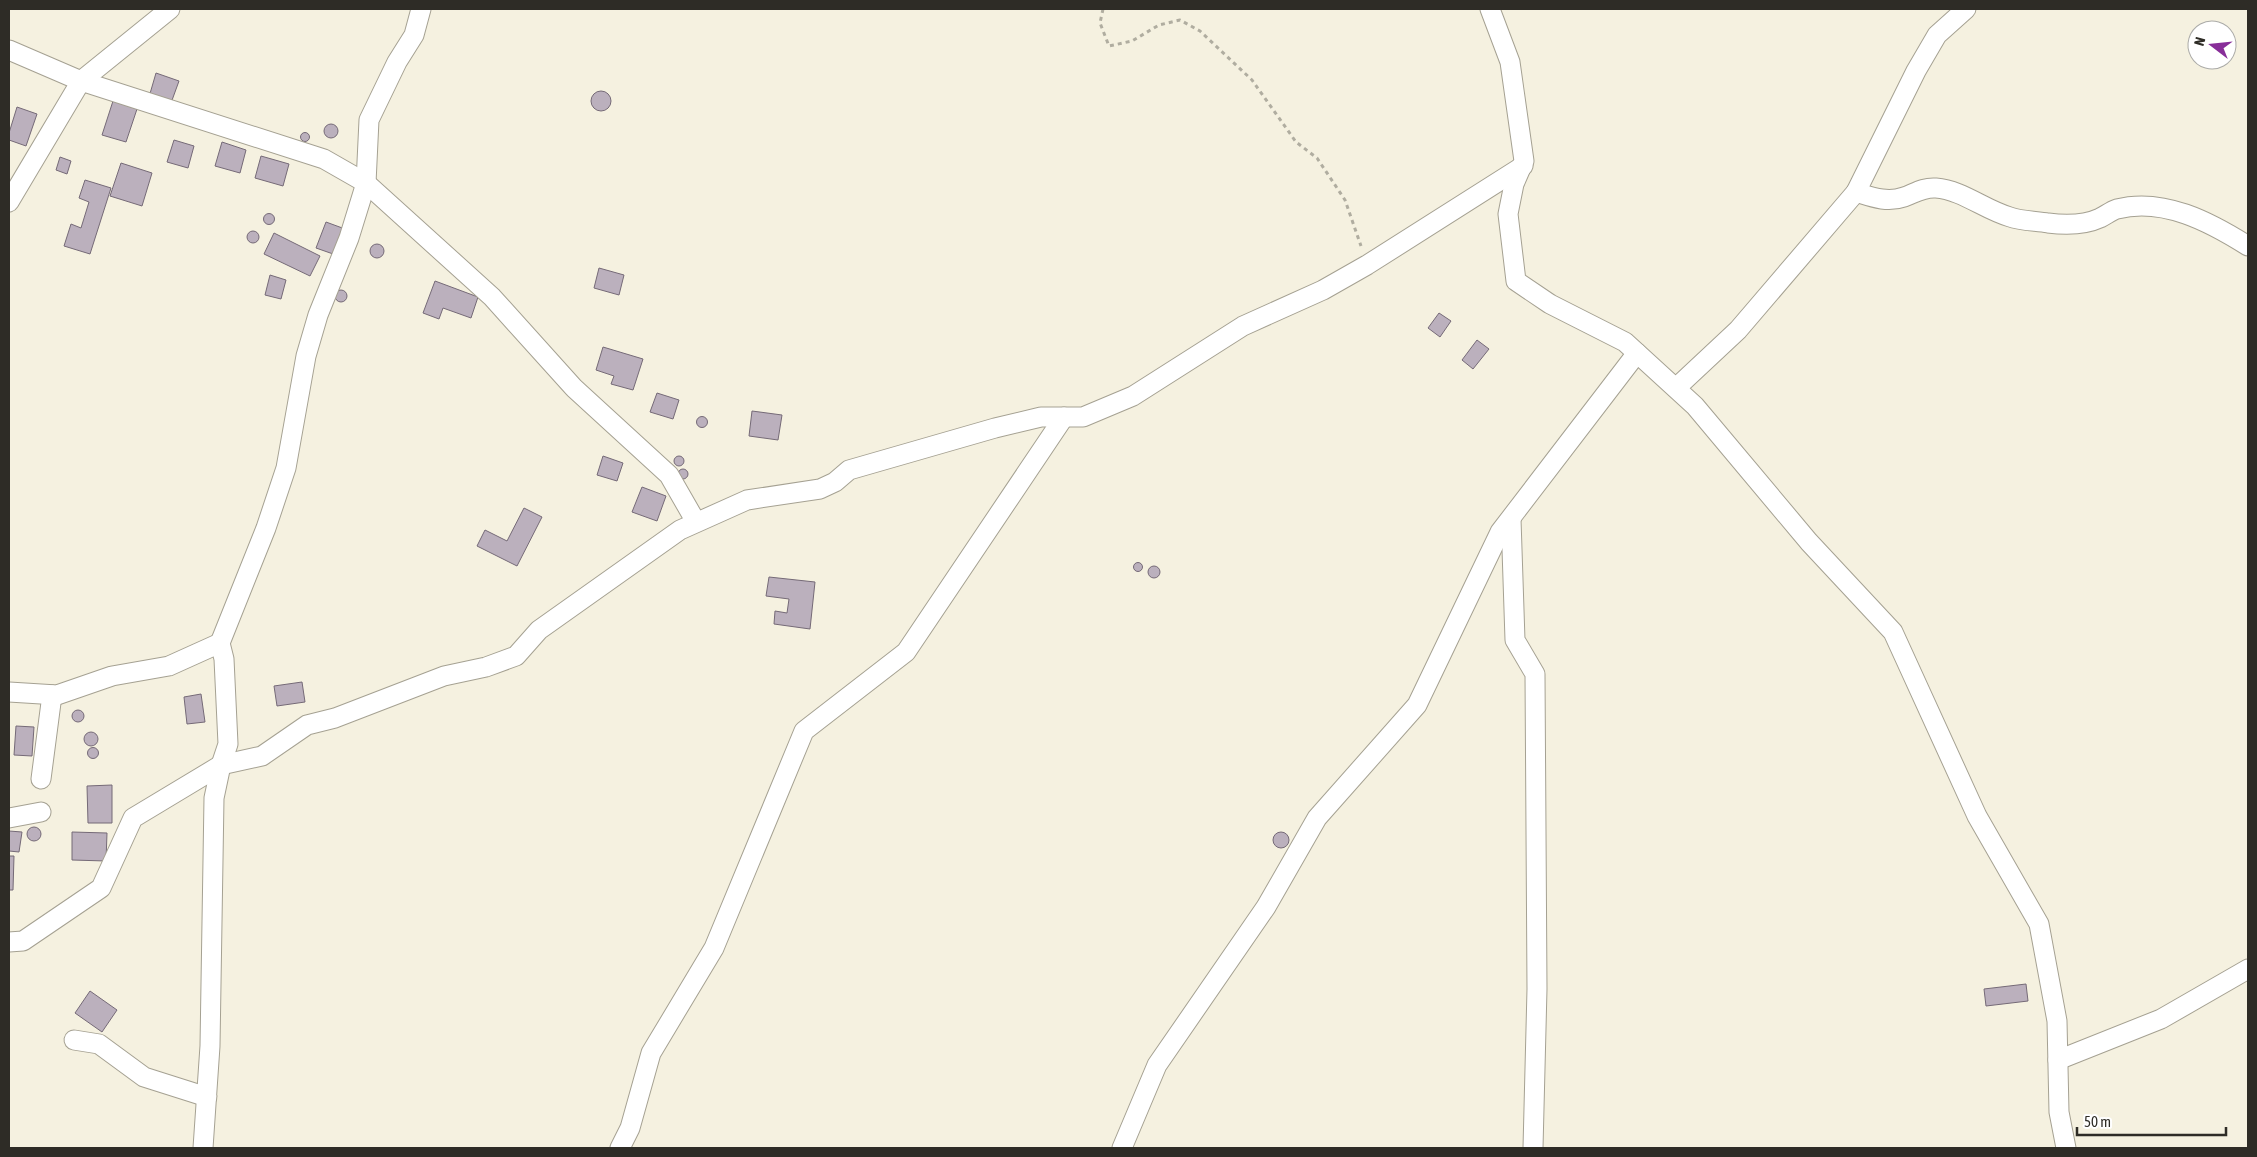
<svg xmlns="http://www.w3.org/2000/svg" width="2257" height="1157" font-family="'Asap Condensed',sans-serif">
	<rect width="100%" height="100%" fill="#f5f1e0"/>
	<g fill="#bbb0bd" stroke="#756a77">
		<polygon points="156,73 179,81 171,103 149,97"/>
		<circle cx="601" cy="101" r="10"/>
		<polygon points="113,101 137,109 126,142 102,135"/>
		<polygon points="17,107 37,114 26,146 9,140 9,133"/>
		<circle cx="331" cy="131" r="7"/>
		<circle cx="305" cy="137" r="4.5"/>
		<polygon points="174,140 194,146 188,168 167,162"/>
		<polygon points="222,142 246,150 240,173 215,166"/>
		<polygon points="261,156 289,164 283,186 255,178"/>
		<polygon points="60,157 71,161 67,174 56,170"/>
		<polygon points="121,163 152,173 142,206 110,196"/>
		<polygon points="85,180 111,188 90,254 64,246 71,224 81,228 89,202 79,198"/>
		<circle cx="269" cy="219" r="5.5"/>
		<polygon points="326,222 345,229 336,255 316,248"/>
		<circle cx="253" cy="237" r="6"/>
		<polygon points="274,233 320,256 310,276 264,254"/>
		<circle cx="377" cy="251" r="7"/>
		<polygon points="599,268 624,275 619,295 594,288"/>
		<polygon points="270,275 286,280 281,299 265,295"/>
		<polygon points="435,281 478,297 471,318 443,308 439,319 423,313"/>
		<circle cx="341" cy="296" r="6"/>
		<polygon points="1439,313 1451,321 1440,337 1428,328"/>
		<polygon points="1477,340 1489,349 1473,369 1462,360"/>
		<polygon points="603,347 643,359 633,390 611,384 614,376 596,370"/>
		<polygon points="657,393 679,400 673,419 650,412"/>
		<polygon points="752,411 782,415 778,440 749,436"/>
		<circle cx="702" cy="422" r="5.5"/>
		<polygon points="603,456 623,463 617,481 597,475"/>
		<circle cx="679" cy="461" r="5"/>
		<circle cx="683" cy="474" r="5"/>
		<polygon points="642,487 666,496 657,521 632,512"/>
		<polygon points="524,508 542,517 517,566 477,546 485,530 507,541"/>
		<circle cx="1138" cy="567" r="4.5"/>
		<circle cx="1154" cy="572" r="6"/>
		<polygon points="769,577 815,582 810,629 774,624 775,611 787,613 789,599 766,596"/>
		<polygon points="302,682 305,702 277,706 274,686"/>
		<polygon points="201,694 205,722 187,724 184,697"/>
		<circle cx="78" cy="716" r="6"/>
		<polygon points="16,726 34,727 32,756 14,755"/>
		<circle cx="91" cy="739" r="7"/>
		<circle cx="93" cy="753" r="5.5"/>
		<polygon points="112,785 112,823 88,823 87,786"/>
		<circle cx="34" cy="834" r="7"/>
		<polygon points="9,831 22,832 19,852 9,851"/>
		<polygon points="72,832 107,833 106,861 72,860"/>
		<circle cx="1281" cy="840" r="8"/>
		<polygon points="9,856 14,856 13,890 9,890"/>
		<polygon points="2026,984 2028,1001 1986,1006 1984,989"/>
		<polygon points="90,991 117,1010 102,1032 75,1013"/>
	</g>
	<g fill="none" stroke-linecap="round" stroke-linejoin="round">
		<g stroke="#a5a192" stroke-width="21">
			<g id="minor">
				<polyline points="1490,9 1510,62 1524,161 1514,184 1508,214 1516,281 1550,304 1625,342 1695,406 1809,542 1893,632 1977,816 2039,924 2057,1021 2059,1112 2066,1148"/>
				<path d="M 1966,9 L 1937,35 L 1916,71 L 1856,192 C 1872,197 1887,203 1904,197 C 1915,193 1923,187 1936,188 C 1962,190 1985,210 2010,217 C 2021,221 2036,221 2048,223 C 2064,225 2085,225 2100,218 C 2106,215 2111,211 2117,209 C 2163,197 2210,222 2248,246"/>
				<polyline points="9,50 81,81 324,159 366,183 492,297 574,388 669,475 696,522"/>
				<polyline points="9,202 81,81 170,9"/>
				<polyline points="1676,388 1738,330 1856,192"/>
				<polyline points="1511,519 1515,640 1535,674 1537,989 1533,1148"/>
				<polyline points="9,692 57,695 112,676 169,666 220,643"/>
				<polyline points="41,779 52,695"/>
				<polyline points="9,818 41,812"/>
				<polyline points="9,942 23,941 101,888 133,818 221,765 262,756 307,725 335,718 444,676 486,667 516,656 539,630 680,530 747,500 820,489 835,482 849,470 995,428 1041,417 1083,417 1133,396 1243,326 1323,290 1367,265 1523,166"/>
				<polyline points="74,1040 99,1044 144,1077 207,1097"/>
				<polyline points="2058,1060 2161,1019 2248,969"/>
				<polyline points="203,1148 210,1046 214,798 221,765 228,744 224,659 220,643 266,528 286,468 306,356 318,315 349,238 366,183 369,120 397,62 414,35 421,9"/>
				<polyline points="620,1148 630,1128 651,1053 714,948 804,731 906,652 1064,417"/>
				<polyline points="1122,1148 1157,1065 1266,907 1317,818 1417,705 1500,532 1637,353"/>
			</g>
		</g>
		<polyline stroke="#b0ada0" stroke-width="3" stroke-dasharray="4 4" stroke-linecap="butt" points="1103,9 1100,23 1109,46 1132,41 1159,25 1180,20 1200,31 1252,80 1296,142 1317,158 1345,200 1361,246"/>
		<use href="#minor" stroke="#fff" stroke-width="19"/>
	</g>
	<rect width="2257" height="1157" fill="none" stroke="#2e2c26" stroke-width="20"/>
	<g transform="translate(2212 45) rotate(286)"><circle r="24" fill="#ffffff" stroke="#ababa8"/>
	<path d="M0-4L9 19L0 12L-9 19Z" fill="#882e99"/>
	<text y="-8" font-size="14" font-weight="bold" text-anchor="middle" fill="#2e2c26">N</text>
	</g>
	<path d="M2077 1127v8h149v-8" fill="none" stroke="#2e2c26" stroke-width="2.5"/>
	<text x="2084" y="1127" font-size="15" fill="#2e2c26" stroke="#ffffff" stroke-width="4" paint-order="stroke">50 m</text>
</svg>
